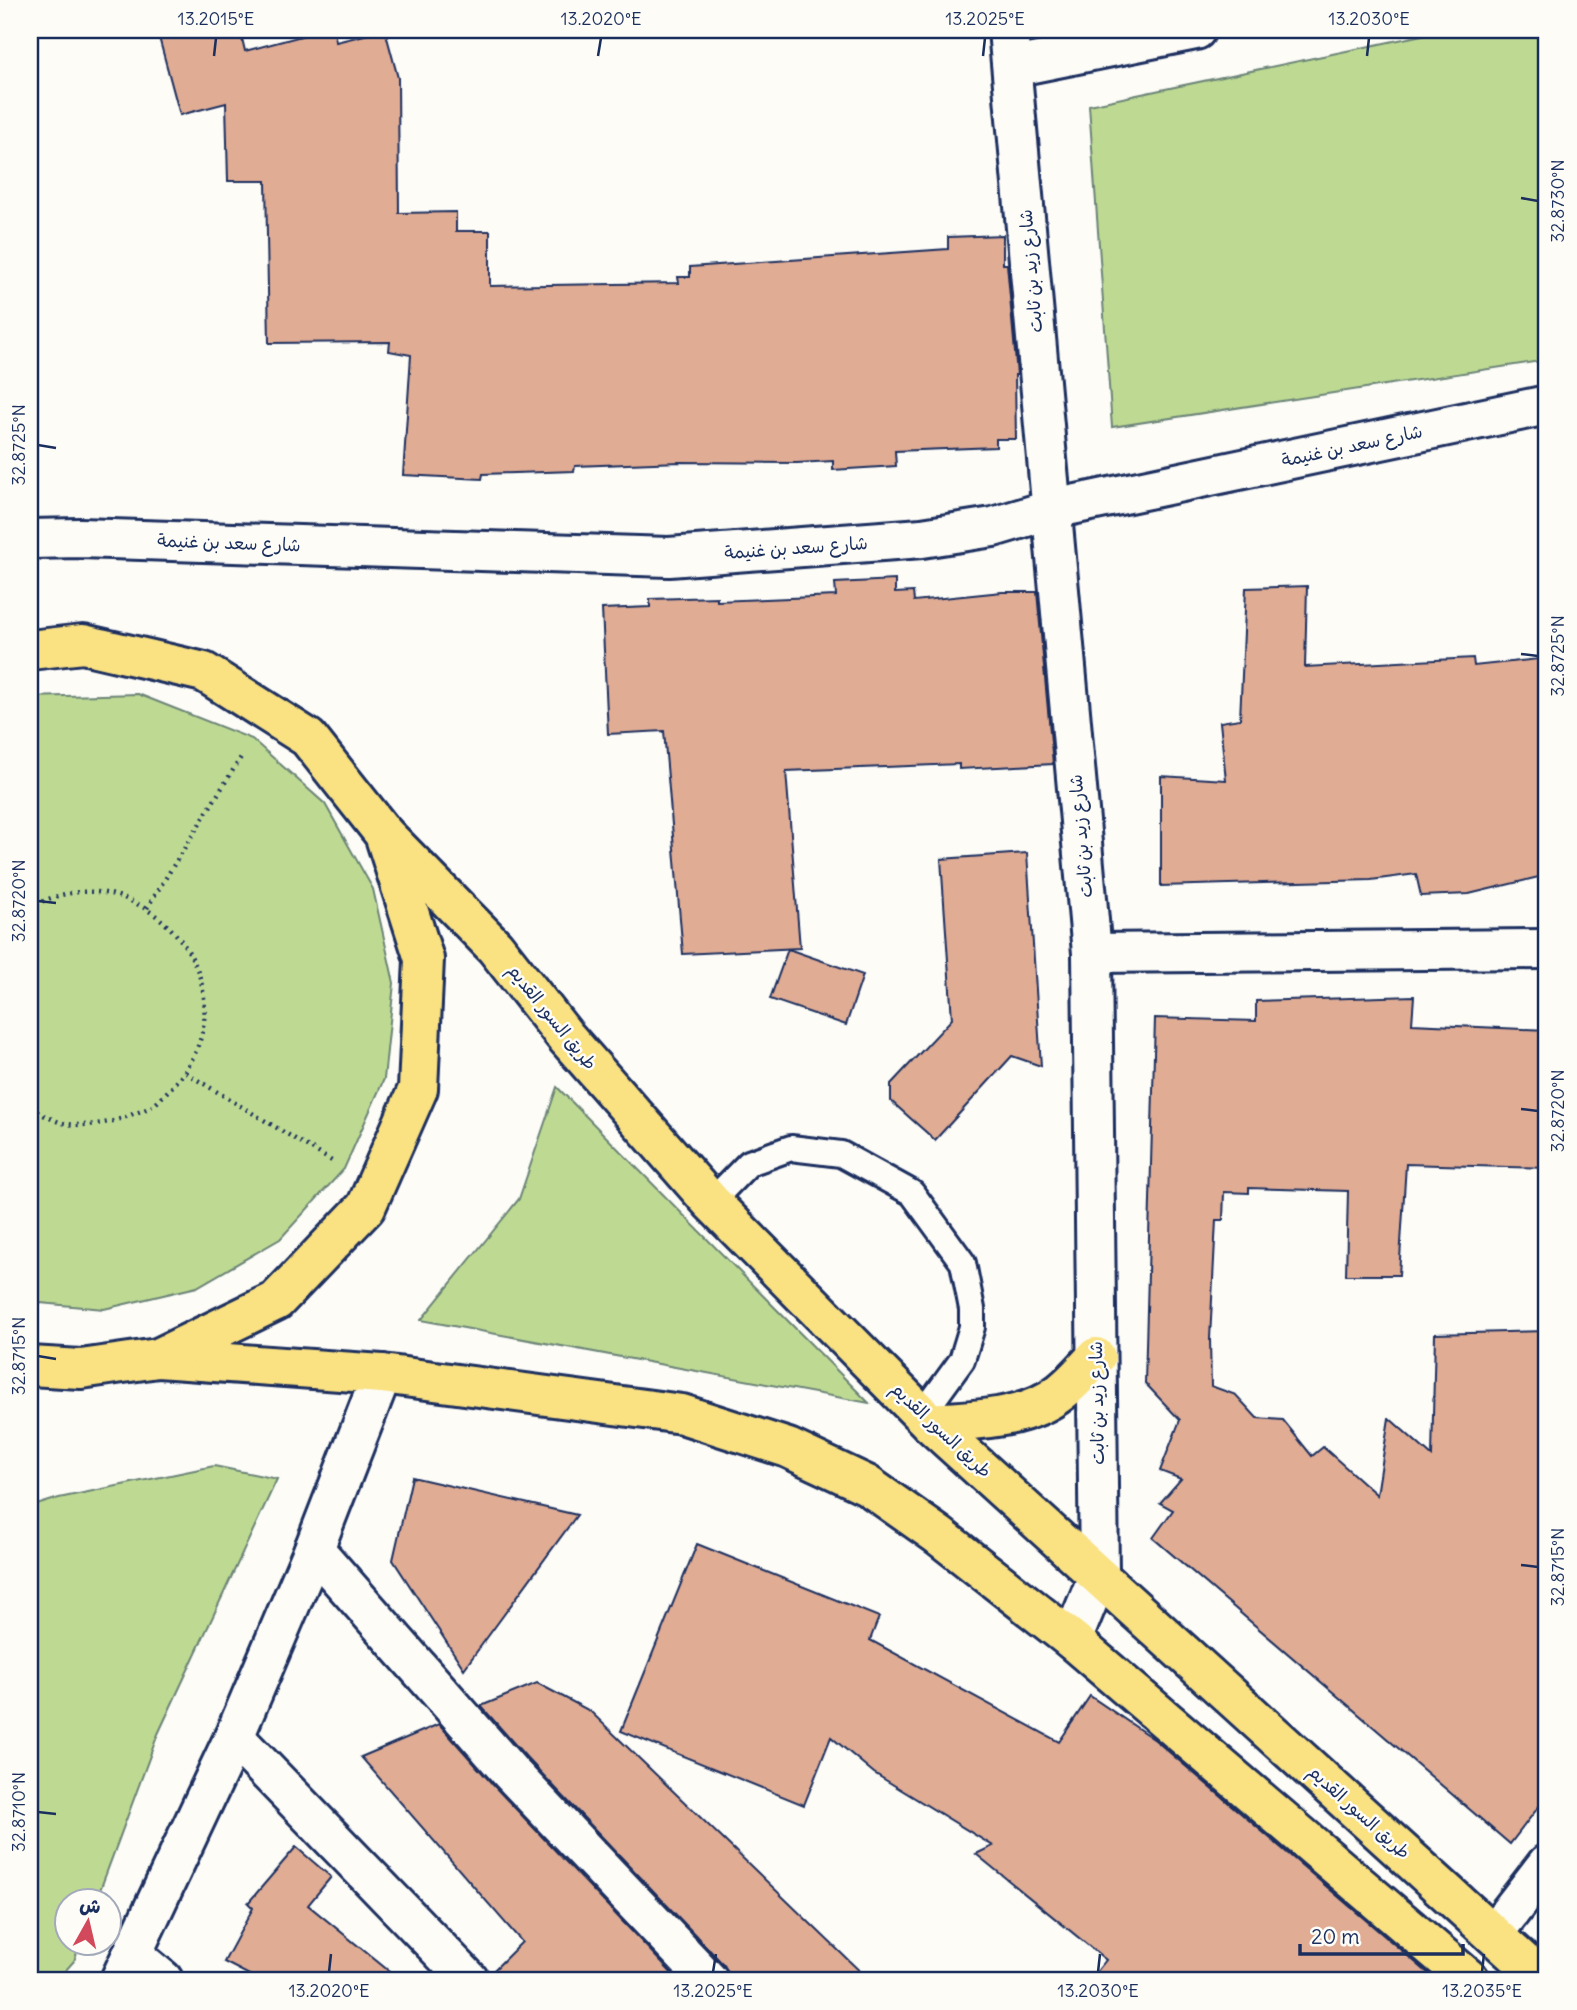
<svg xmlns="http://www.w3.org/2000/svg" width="1577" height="2010" font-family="Delius,'Playpen Sans Arabic',sans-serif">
	<rect width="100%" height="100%" fill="#fdfcf7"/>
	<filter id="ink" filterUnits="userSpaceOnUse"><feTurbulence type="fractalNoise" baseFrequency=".0143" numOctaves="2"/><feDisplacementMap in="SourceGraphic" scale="14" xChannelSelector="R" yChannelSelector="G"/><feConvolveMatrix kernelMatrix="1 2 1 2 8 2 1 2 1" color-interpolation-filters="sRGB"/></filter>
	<g filter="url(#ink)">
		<g fill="#beda92" stroke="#6c8478" stroke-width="2">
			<polygon points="1446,30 1547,30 1547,360 1112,427 1089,105"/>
			<polygon points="138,694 252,739 325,804 373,889 394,983 384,1079 344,1169 280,1239 197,1287 104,1309 30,1302 30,697"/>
			<polygon points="557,1087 869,1403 421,1320 519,1199"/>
			<polygon points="214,1466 277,1479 158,1734 96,1901 66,1902 66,1944 80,1944 74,1961 57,1980 30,1980 30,1507 59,1498"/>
		</g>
		<g fill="#e0ac94" stroke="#1b2f5e" stroke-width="2">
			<polygon points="157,30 240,30 245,51 324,30 334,30 336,42 385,30 398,78 399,213 456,212 456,231 490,231 490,286 679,283 678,277 690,277 690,267 948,249 948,237 1003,235 1003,264 1007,264 1017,375 1015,375 1016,439 996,439 996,447 895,451 896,466 833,470 833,461 797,463 680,462 575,466 574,471 483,474 482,479 403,475 411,355 389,351 390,342 269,343 266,181 228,181 226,103 180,115"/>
			<polygon points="895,580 895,593 913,592 914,601 1002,592 1037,592 1053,764 959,769 959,764 786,771 800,948 683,954 664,731 608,734 602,609 650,607 650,599 717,597 717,601 836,596 835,583"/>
			<polygon points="1307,586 1305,667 1473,658 1474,666 1547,658 1547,875 1469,894 1421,896 1416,874 1371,880 1161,886 1161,776 1226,780 1220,722 1240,719 1246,588"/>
			<polygon points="1027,853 1041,1066 1012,1056 935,1140 891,1101 891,1084 952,1019 941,859"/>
			<polygon points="788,949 863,975 846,1025 770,999"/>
			<polygon points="1414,996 1412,1024 1547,1030 1547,1168 1406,1164 1399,1275 1346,1275 1348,1191 1249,1188 1249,1193 1224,1192 1223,1220 1216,1220 1210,1339 1211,1386 1236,1395 1257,1418 1283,1420 1312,1456 1323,1447 1377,1495 1389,1418 1432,1456 1435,1334 1547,1331 1547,1796 1510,1844 1153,1538 1173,1510 1160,1503 1181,1479 1160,1471 1180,1420 1145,1383 1155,1018 1256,1021 1256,1001"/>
			<polygon points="412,1477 577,1515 464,1669 393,1560"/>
			<polygon points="697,1544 879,1617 870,1640 1059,1742 1090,1696 1155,1740 1436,1980 1090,1980 1106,1960 976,1854 993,1846 874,1773 831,1737 804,1805 621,1731"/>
			<polygon points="537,1683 590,1711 869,1980 729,1980 729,1974 724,1965 527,1758 481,1706"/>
			<polygon points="439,1724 495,1787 678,1980 490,1980 490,1974 522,1942 361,1757"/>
			<polygon points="296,1847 331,1877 308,1905 400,1980 259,1980 224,1962 253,1908 248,1903"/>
		</g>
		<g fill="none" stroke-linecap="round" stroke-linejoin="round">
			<g stroke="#1b2f5e" stroke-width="30">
				<polyline id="lane" points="711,1202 749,1163 791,1148 841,1154 912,1193 963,1263 972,1309 972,1327 962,1360 922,1415"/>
			</g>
			<g stroke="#1b2f5e" stroke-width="44">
				<g id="street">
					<polyline points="1013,67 1196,30"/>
					<polyline points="30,539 80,538 669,557 922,538 993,527 1053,509 1547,405"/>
					<polyline points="1092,953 1547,949"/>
					<polyline points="314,1549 511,1773 708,1980"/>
					<polyline points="234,1737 469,1980"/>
					<polyline points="1493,1934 1547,1864"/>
					<polyline points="133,1955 163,1980"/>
					<polyline points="120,1980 234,1737 314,1549 382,1374"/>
				</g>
			</g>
			<g stroke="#1b2f5e" stroke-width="44">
				<polyline id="secondary" points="1008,30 1092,953 1099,1574 1072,1640"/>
			</g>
			<g stroke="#1b2f5e" stroke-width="44">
				<g id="primary">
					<polyline points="384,834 495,947 565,1036 711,1202 930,1423 1543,1980"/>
					<polyline points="158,1358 382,1374 682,1414 788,1448 867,1485 938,1535 1072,1640 1470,1980"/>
					<path d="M 930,1423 C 973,1420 1026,1420 1061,1392 C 1074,1382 1085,1369 1096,1357"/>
				</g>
			</g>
			<g stroke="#1b2f5e" stroke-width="44">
				<polyline id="highway" points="30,650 83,644 204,672 308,738 384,834 424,959 418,1089 366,1207 276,1301 158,1358 81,1369 30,1366"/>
			</g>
			<g stroke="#1b2f5e" stroke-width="4.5" stroke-dasharray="2 5" stroke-linecap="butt">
				<path d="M 30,908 C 58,891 95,886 126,899 C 205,931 233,1026 170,1089 C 164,1094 158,1103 151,1107 C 143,1111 134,1113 126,1117 C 108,1124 78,1128 59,1122 C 49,1118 39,1113 30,1108"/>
				<polyline points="147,908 243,754"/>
				<polyline points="186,1073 335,1163"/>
			</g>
			<use href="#lane" stroke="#fdfcf7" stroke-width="24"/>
			<use href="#street" stroke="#fdfcf7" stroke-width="38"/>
			<use href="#secondary" stroke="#fdfcf7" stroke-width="38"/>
			<use href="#primary" stroke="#fae181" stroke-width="38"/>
			<use href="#highway" stroke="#fae181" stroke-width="38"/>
		</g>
	</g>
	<path fill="none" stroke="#1b2f5e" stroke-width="2.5" d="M 214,56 L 216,38M 598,56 L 601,38M 983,56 L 985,38M 1367,56 L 1369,38M 1521,198 L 1538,201M 38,445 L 56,448M 1521,654 L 1538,656M 38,901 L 56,903M 1521,1109 L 1538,1111M 38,1356 L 56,1359M 1521,1565 L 1538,1567M 38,1812 L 56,1814M 329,1972 L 331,1954M 713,1972 L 716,1954M 1098,1972 L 1100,1954M 1482,1972 L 1484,1954"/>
	<g text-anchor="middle" stroke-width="5" stroke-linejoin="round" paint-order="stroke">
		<g font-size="18" fill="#1b2f5e" stroke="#fdfcf7">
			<text transform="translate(1031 271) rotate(-95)" y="6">شارع زيد بن ثابت</text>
			<text transform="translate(1352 446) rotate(-12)" y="6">شارع سعد بن غنيمة</text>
			<text transform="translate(229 543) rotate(2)" y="6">شارع سعد بن غنيمة</text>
			<text transform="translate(796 548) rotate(-4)" y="6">شارع سعد بن غنيمة</text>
			<text transform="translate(1081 836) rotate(-95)" y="6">شارع زيد بن ثابت</text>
			<text transform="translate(552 1017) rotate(51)" y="6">طريق السور القديم</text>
			<text transform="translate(1097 1403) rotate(-91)" y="6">شارع زيد بن ثابت</text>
			<text transform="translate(941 1430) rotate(43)" y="6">طريق السور القديم</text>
			<text transform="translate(1359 1812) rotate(42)" y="6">طريق السور القديم</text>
		</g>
	</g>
	<rect width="1577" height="2010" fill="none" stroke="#fdfcf7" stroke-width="77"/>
	<g transform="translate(88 1922) rotate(8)"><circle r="33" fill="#fdfcf7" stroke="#a3aaba" stroke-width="2"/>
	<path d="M0-5L12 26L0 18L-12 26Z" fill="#d1495b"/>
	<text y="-10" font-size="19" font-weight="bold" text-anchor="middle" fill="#1b2f5e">ش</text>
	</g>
	<path d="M1300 1944v10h163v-10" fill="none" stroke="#1b2f5e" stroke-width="3.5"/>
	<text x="1311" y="1944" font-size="21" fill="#1b2f5e" stroke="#fdfcf7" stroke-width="5" paint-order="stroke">20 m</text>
	<rect x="38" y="38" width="1500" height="1934" fill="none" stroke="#1b2f5e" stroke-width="2.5"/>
	<g font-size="18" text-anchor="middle" fill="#1b2f5e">
		<text x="216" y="25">13.2015°E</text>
		<text x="601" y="25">13.2020°E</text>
		<text x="985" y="25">13.2025°E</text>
		<text x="1369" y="25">13.2030°E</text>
		<text transform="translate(1558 201) rotate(-90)" y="6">32.8730°N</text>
		<text transform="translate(19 445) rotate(-90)" y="6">32.8725°N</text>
		<text transform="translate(1558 656) rotate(-90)" y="6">32.8725°N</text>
		<text transform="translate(19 901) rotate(-90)" y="6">32.8720°N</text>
		<text transform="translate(1558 1111) rotate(-90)" y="6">32.8720°N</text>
		<text transform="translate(19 1356) rotate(-90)" y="6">32.8715°N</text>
		<text transform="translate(1558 1567) rotate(-90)" y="6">32.8715°N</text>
		<text transform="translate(19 1812) rotate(-90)" y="6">32.8710°N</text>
		<text x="329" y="1997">13.2020°E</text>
		<text x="713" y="1997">13.2025°E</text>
		<text x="1098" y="1997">13.2030°E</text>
		<text x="1482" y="1997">13.2035°E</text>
	</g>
</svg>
